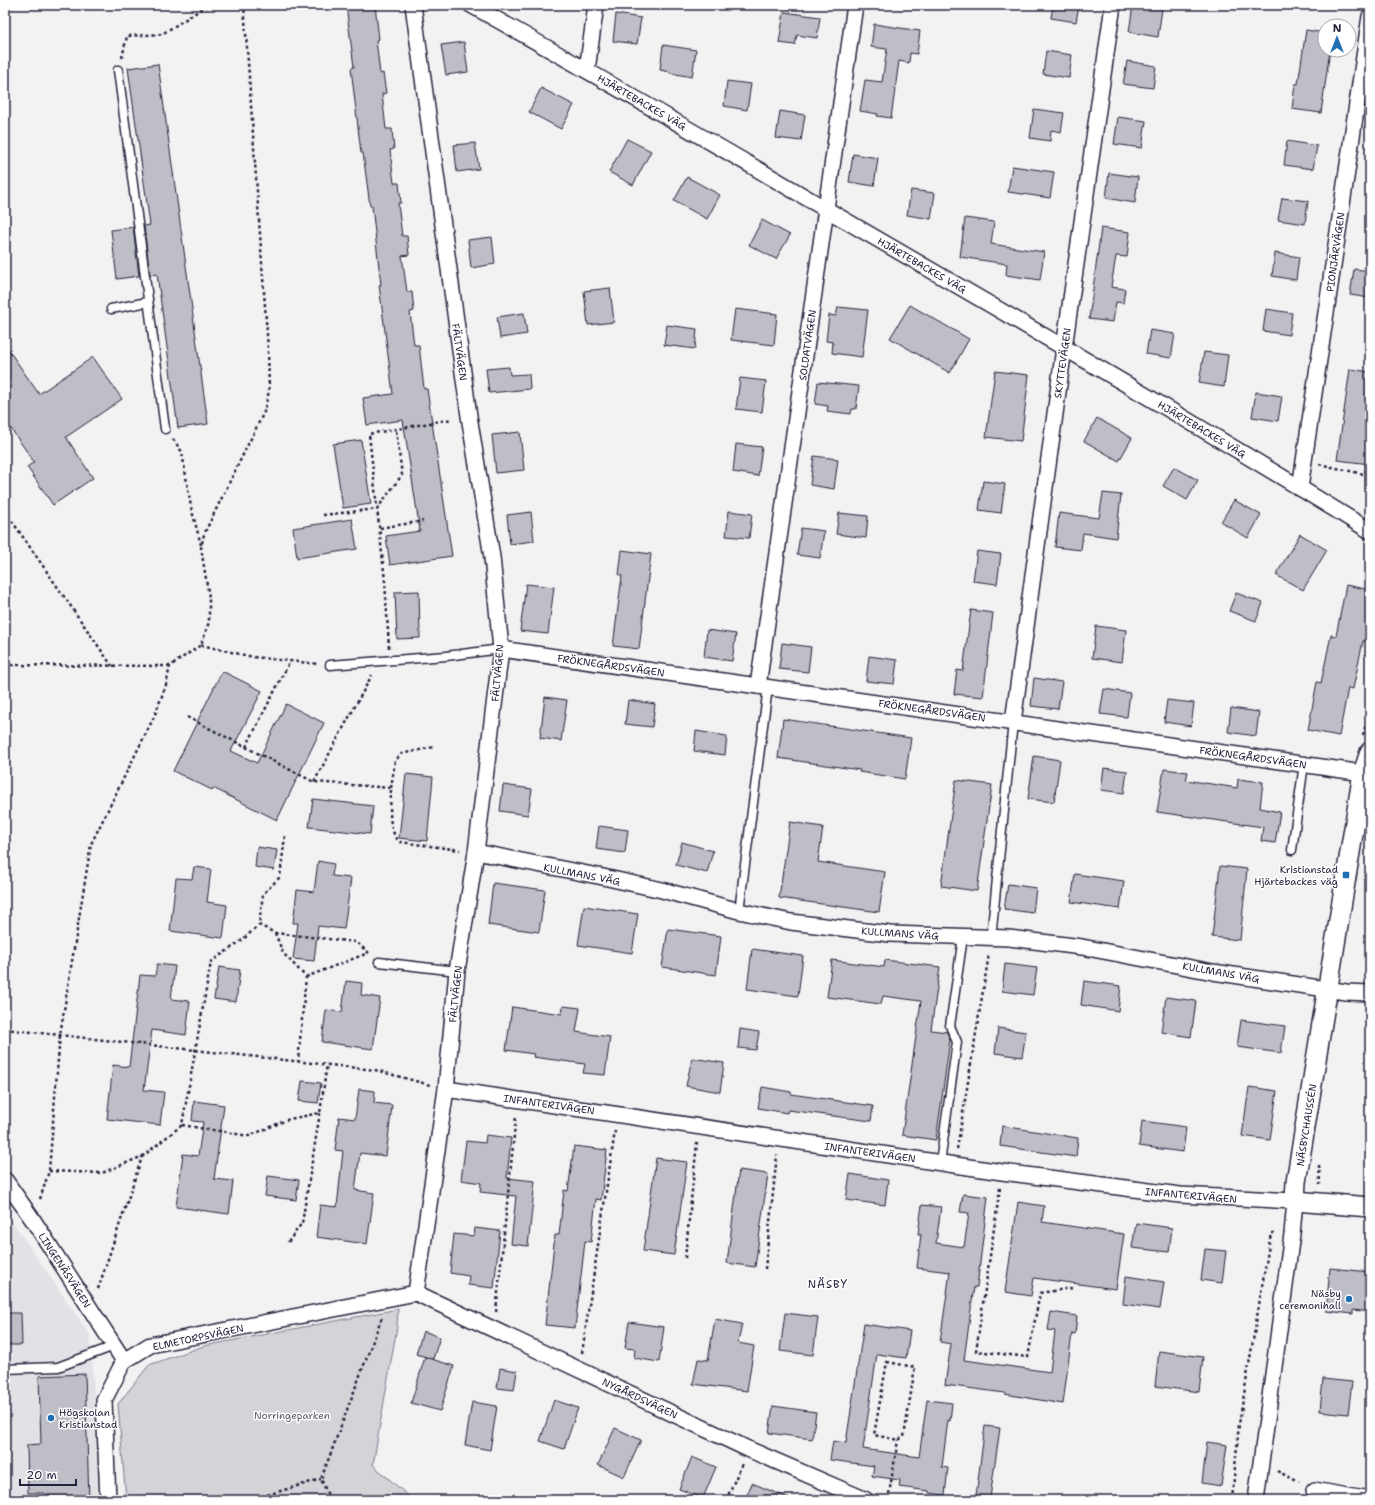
<svg xmlns="http://www.w3.org/2000/svg" width="1375" height="1505" font-family="'Shantell Sans',sans-serif">
	<rect width="100%" height="100%" fill="#f2f2f3"/>
	<filter id="ink" filterUnits="userSpaceOnUse"><feTurbulence type="fractalNoise" baseFrequency=".025" numOctaves="2"/><feDisplacementMap in="SourceGraphic" scale="8" xChannelSelector="R" yChannelSelector="G"/><feConvolveMatrix kernelMatrix="1 2 1 2 8 2 1 2 1" color-interpolation-filters="sRGB"/></filter>
	<g filter="url(#ink)">
		<polygon fill="#e2e2e6" points="5,1211 90,1335 102,1500 5,1500"/>
		<polygon fill="#d3d3d8" stroke="#7a7a8a" points="398,1309 397,1327 373,1465 413,1500 126,1500 118,1404 149,1365 204,1346"/>
		<g fill="#bebec6" stroke="#22223b">
			<polygon points="346,5 375,5 379,39 376,40 380,74 383,73 386,93 382,94 386,129 392,129 394,149 390,150 394,183 399,183 401,203 398,203 402,236 407,236 409,255 402,256 407,292 412,292 414,311 410,312 414,345 419,345 424,389 427,389 452,556 390,565 386,536 420,531 403,420 367,425 363,398 393,394 379,285 381,285 372,206 370,206 363,153 361,153 351,68 354,67"/>
			<polygon points="1053,5 1079,5 1076,22 1051,18"/>
			<polygon points="1133,5 1162,9 1158,37 1129,32"/>
			<polygon points="784,12 820,17 817,38 797,35 795,45 779,43"/>
			<polygon points="616,14 641,18 637,44 613,41"/>
			<polygon points="874,24 920,31 917,54 910,53 909,63 899,61 891,118 877,116 878,114 860,111 865,80 882,82 887,49 871,47"/>
			<polygon points="1306,30 1325,33 1325,50 1330,50 1321,113 1292,109 1295,84 1298,84"/>
			<polygon points="464,42 468,72 446,75 441,45"/>
			<polygon points="663,45 696,50 692,77 670,73 670,72 660,70"/>
			<polygon points="1046,51 1072,55 1069,78 1043,74"/>
			<polygon points="1127,61 1156,66 1153,88 1123,84"/>
			<polygon points="158,64 208,424 178,428 157,274 150,275 144,226 150,225 128,68"/>
			<polygon points="727,81 751,84 747,110 724,106"/>
			<polygon points="541,88 574,105 561,129 529,112"/>
			<polygon points="1034,109 1064,113 1061,132 1051,130 1050,141 1030,138"/>
			<polygon points="780,111 805,115 801,141 776,138"/>
			<polygon points="1118,117 1146,121 1142,148 1114,144"/>
			<polygon points="627,139 651,151 633,185 609,172"/>
			<polygon points="1287,141 1317,146 1313,169 1284,165"/>
			<polygon points="475,143 479,169 457,172 454,145"/>
			<polygon points="853,154 878,158 874,186 849,182"/>
			<polygon points="1012,166 1054,172 1050,198 1008,192"/>
			<polygon points="1109,173 1138,177 1135,203 1106,198"/>
			<polygon points="687,177 720,195 707,219 674,201"/>
			<polygon points="911,190 935,193 931,219 907,215"/>
			<polygon points="1282,198 1308,201 1305,224 1278,220"/>
			<polygon points="965,218 994,222 991,244 1044,252 1040,280 1006,275 1007,264 960,257"/>
			<polygon points="762,220 790,235 776,259 749,245"/>
			<polygon points="133,227 139,276 117,279 111,230"/>
			<polygon points="1101,228 1130,232 1127,257 1116,256 1111,287 1125,289 1123,303 1116,302 1113,322 1089,319"/>
			<polygon points="492,237 495,264 471,268 468,240"/>
			<polygon points="1275,253 1299,257 1296,280 1272,276"/>
			<polygon points="1354,269 1370,271 1370,298 1350,295"/>
			<polygon points="610,288 614,322 588,325 584,291"/>
			<polygon points="910,305 969,339 950,373 890,338"/>
			<polygon points="838,307 868,310 862,357 832,353 833,342 826,341 829,315 836,316"/>
			<polygon points="735,309 777,314 774,345 731,340"/>
			<polygon points="1266,309 1292,313 1289,335 1263,331"/>
			<polygon points="524,313 527,334 500,338 497,317"/>
			<polygon points="667,325 697,329 695,349 664,345"/>
			<polygon points="1150,330 1175,334 1171,358 1146,354"/>
			<polygon points="5,345 39,394 93,357 122,399 66,437 93,478 53,505 27,467 34,462 5,420"/>
			<polygon points="1204,352 1228,355 1224,387 1199,383"/>
			<polygon points="509,367 510,375 529,374 530,389 489,393 486,369"/>
			<polygon points="1350,369 1370,372 1370,464 1337,460"/>
			<polygon points="995,371 1029,375 1021,441 986,437"/>
			<polygon points="740,378 766,381 762,412 736,409"/>
			<polygon points="818,382 859,386 856,409 852,409 851,414 827,411 828,406 815,404"/>
			<polygon points="1256,392 1282,396 1278,421 1252,417"/>
			<polygon points="1097,418 1132,438 1119,461 1084,441"/>
			<polygon points="520,432 524,470 496,473 492,435"/>
			<polygon points="361,440 371,504 343,508 333,444"/>
			<polygon points="736,444 762,447 758,476 733,472"/>
			<polygon points="814,456 838,459 834,489 810,485"/>
			<polygon points="1174,467 1198,480 1187,500 1163,486"/>
			<polygon points="983,481 1005,484 1001,513 979,510"/>
			<polygon points="1103,493 1121,495 1116,538 1083,533 1081,550 1055,547 1059,513 1099,518"/>
			<polygon points="1234,500 1261,515 1248,538 1221,522"/>
			<polygon points="729,511 752,514 749,538 726,536"/>
			<polygon points="531,512 534,541 510,544 507,515"/>
			<polygon points="839,513 868,516 866,538 836,534"/>
			<polygon points="352,519 357,549 297,558 293,528"/>
			<polygon points="801,528 824,531 820,558 797,555"/>
			<polygon points="1300,534 1327,550 1303,590 1276,575"/>
			<polygon points="622,550 651,554 639,649 613,646 622,576 619,575"/>
			<polygon points="977,551 1001,554 997,584 973,581"/>
			<polygon points="526,584 554,587 548,634 520,631"/>
			<polygon points="1346,585 1370,590 1370,628 1367,642 1363,641 1353,689 1348,688 1339,736 1308,730 1317,682 1321,683 1331,635 1336,636"/>
			<polygon points="419,591 420,638 397,639 395,592"/>
			<polygon points="1236,593 1263,603 1256,621 1229,611"/>
			<polygon points="971,610 993,613 983,697 954,694 957,670 963,671"/>
			<polygon points="1096,626 1126,630 1122,662 1092,658"/>
			<polygon points="707,630 736,634 732,661 704,657"/>
			<polygon points="782,643 811,647 808,672 779,669"/>
			<polygon points="869,656 897,660 894,684 866,681"/>
			<polygon points="222,671 262,691 231,751 257,763 286,704 324,723 277,820 213,788 212,790 173,771"/>
			<polygon points="1034,678 1062,682 1058,709 1031,706"/>
			<polygon points="1104,689 1130,693 1127,717 1100,714"/>
			<polygon points="545,697 567,700 561,741 540,738"/>
			<polygon points="628,700 655,704 652,727 625,724"/>
			<polygon points="1167,700 1194,703 1191,726 1164,722"/>
			<polygon points="1231,708 1259,712 1256,736 1228,732"/>
			<polygon points="783,719 911,738 905,779 859,772 860,770 778,758"/>
			<polygon points="696,731 727,736 725,755 694,751"/>
			<polygon points="1034,756 1060,760 1054,802 1028,799"/>
			<polygon points="1104,768 1127,771 1124,793 1101,790"/>
			<polygon points="1164,769 1188,772 1186,780 1237,788 1238,779 1263,782 1260,808 1280,812 1275,843 1261,841 1263,827 1157,812"/>
			<polygon points="406,774 433,777 427,841 399,838"/>
			<polygon points="956,780 992,785 977,891 941,886"/>
			<polygon points="503,785 532,789 528,815 500,811"/>
			<polygon points="313,799 373,806 370,834 309,827"/>
			<polygon points="790,822 823,827 818,862 885,872 879,912 779,898"/>
			<polygon points="599,826 628,830 625,853 596,849"/>
			<polygon points="682,842 713,851 707,873 676,865"/>
			<polygon points="257,847 277,850 274,870 255,867"/>
			<polygon points="318,861 334,864 332,876 351,878 344,929 318,926 314,961 293,959 298,923 293,923 297,890 314,892"/>
			<polygon points="1220,866 1247,869 1240,940 1212,937"/>
			<polygon points="194,867 211,869 207,902 227,905 223,938 170,931 176,878 192,879"/>
			<polygon points="1075,874 1124,881 1120,909 1071,902"/>
			<polygon points="493,883 545,890 539,932 488,925"/>
			<polygon points="1008,884 1036,888 1033,913 1004,909"/>
			<polygon points="584,906 638,914 632,953 578,945"/>
			<polygon points="668,929 721,936 716,975 662,967"/>
			<polygon points="752,949 803,956 798,996 747,989"/>
			<polygon points="832,960 884,967 885,960 940,967 931,1030 947,1032 950,1040 936,1140 902,1135 921,1001 883,996 881,1004 827,997"/>
			<polygon points="157,964 175,966 171,999 190,1001 186,1035 152,1030 144,1090 164,1092 160,1125 107,1119 113,1065 129,1067 140,975 155,976"/>
			<polygon points="1005,964 1037,968 1033,995 1002,991"/>
			<polygon points="219,967 240,970 236,1002 214,999"/>
			<polygon points="346,981 362,983 361,995 380,998 373,1049 322,1042 326,1010 342,1012"/>
			<polygon points="1084,981 1121,986 1118,1011 1081,1005"/>
			<polygon points="1166,997 1196,1001 1191,1037 1161,1032"/>
			<polygon points="563,1006 580,1008 576,1032 610,1037 605,1075 583,1073 585,1064 533,1057 534,1054 506,1050 512,1007 562,1014"/>
			<polygon points="1241,1020 1285,1026 1281,1053 1237,1047"/>
			<polygon points="998,1028 1026,1032 1022,1057 995,1053"/>
			<polygon points="740,1029 759,1032 756,1050 738,1048"/>
			<polygon points="692,1058 724,1063 720,1092 686,1086"/>
			<polygon points="302,1081 321,1083 318,1103 299,1101"/>
			<polygon points="762,1087 791,1092 791,1094 873,1106 871,1121 788,1110 787,1113 758,1108"/>
			<polygon points="1249,1087 1277,1091 1270,1140 1242,1136"/>
			<polygon points="359,1089 375,1091 374,1103 392,1105 386,1156 360,1153 355,1190 374,1193 367,1244 316,1237 320,1205 337,1207 343,1151 335,1150 339,1117 355,1119"/>
			<polygon points="194,1101 224,1105 214,1179 233,1181 229,1214 176,1207 183,1154 198,1156 203,1122 192,1121"/>
			<polygon points="1142,1121 1186,1127 1183,1152 1139,1146"/>
			<polygon points="1002,1126 1078,1138 1076,1157 1000,1146"/>
			<polygon points="486,1135 511,1138 507,1178 535,1181 528,1246 511,1244 516,1196 480,1192 481,1183 461,1180 466,1141 485,1143"/>
			<polygon points="574,1146 607,1150 601,1200 596,1199 591,1242 585,1241 575,1328 545,1325 555,1235 559,1235 564,1190 568,1191"/>
			<polygon points="656,1158 687,1162 674,1255 643,1251"/>
			<polygon points="739,1170 768,1174 755,1267 727,1263"/>
			<polygon points="850,1174 888,1180 885,1205 846,1200"/>
			<polygon points="268,1176 299,1180 296,1200 265,1196"/>
			<polygon points="963,1194 988,1197 977,1287 974,1287 964,1360 1050,1372 1055,1331 1048,1330 1051,1312 1077,1316 1075,1334 1072,1333 1063,1404 1005,1394 1005,1393 945,1385 951,1344 940,1342 950,1272 917,1268 921,1234 918,1234 922,1205 941,1207 936,1243 964,1247 969,1213 960,1212"/>
			<polygon points="1018,1202 1044,1206 1042,1222 1124,1234 1116,1289 1034,1278 1031,1296 1005,1292"/>
			<polygon points="1136,1223 1172,1228 1169,1252 1132,1248"/>
			<polygon points="475,1228 500,1231 494,1288 468,1285 469,1276 450,1273 454,1234 474,1236"/>
			<polygon points="1205,1249 1226,1251 1222,1283 1201,1280"/>
			<polygon points="1330,1268 1370,1272 1370,1312 1353,1310 1353,1314 1326,1311"/>
			<polygon points="1126,1276 1164,1282 1160,1309 1123,1304"/>
			<polygon points="5,1313 21,1313 22,1345 5,1345"/>
			<polygon points="785,1313 818,1317 813,1355 780,1351"/>
			<polygon points="715,1319 742,1324 738,1343 754,1346 747,1391 693,1384 698,1359 708,1360"/>
			<polygon points="629,1322 664,1327 659,1362 634,1358 635,1349 625,1348"/>
			<polygon points="864,1324 910,1331 906,1358 877,1354 863,1449 919,1457 927,1400 952,1403 950,1421 948,1420 942,1467 948,1468 945,1495 929,1493 929,1491 899,1487 900,1480 872,1476 874,1466 830,1460 833,1441 846,1443"/>
			<polygon points="423,1331 440,1337 433,1359 416,1354"/>
			<polygon points="1159,1351 1203,1357 1199,1392 1155,1386"/>
			<polygon points="425,1357 454,1366 440,1411 411,1403"/>
			<polygon points="500,1368 517,1371 514,1390 497,1388"/>
			<polygon points="85,1374 89,1500 45,1500 45,1493 28,1493 27,1445 41,1444 39,1376"/>
			<polygon points="1323,1379 1352,1382 1348,1414 1320,1411"/>
			<polygon points="554,1400 578,1408 564,1449 540,1441"/>
			<polygon points="472,1402 497,1406 490,1450 465,1445"/>
			<polygon points="773,1406 816,1412 812,1439 769,1433"/>
			<polygon points="985,1426 1000,1428 990,1498 976,1496"/>
			<polygon points="615,1428 641,1440 624,1477 598,1465"/>
			<polygon points="1207,1442 1227,1445 1221,1486 1202,1483"/>
			<polygon points="692,1457 716,1467 703,1498 679,1489"/>
			<polygon points="752,1483 793,1500 745,1500"/>
		</g>
		<g fill="none" stroke-linecap="round" stroke-linejoin="round">
			<g stroke="#22223b" stroke-width="11">
				<g id="service">
					<polyline points="118,70 165,429"/>
					<polyline points="111,309 148,302"/>
					<polyline points="330,665 446,656 501,649"/>
					<polyline points="1292,850 1304,764"/>
					<polyline points="739,911 768,687"/>
					<polyline points="991,938 1013,722"/>
					<polyline points="379,962 457,971"/>
					<polyline points="940,1163 957,1042 950,1026 963,937"/>
					<polyline points="5,1369 58,1367 114,1346"/>
				</g>
			</g>
			<g stroke="#22223b" stroke-width="18">
				<g id="minor">
					<polyline points="413,5 469,416 492,557 501,649 476,852 457,971 446,1089 416,1293"/>
					<path d="M 471,5 C 625,91 777,181 929,269 C 1077,355 1225,441 1370,531"/>
					<polyline points="587,70 596,5"/>
					<polyline points="1300,488 1370,16"/>
					<polyline points="501,649 1363,773"/>
					<polyline points="758,686 855,5"/>
					<polyline points="1013,722 1064,348 1113,5"/>
					<polyline points="476,852 603,877 662,890 739,911 791,922 890,934 1009,938 1082,947 1213,972 1346,992 1370,993"/>
					<polyline points="446,1089 1002,1172 1180,1195 1295,1201 1292,1234 1256,1500"/>
					<polyline points="5,1180 33,1220 124,1361"/>
					<polyline points="416,1293 748,1449 866,1500"/>
					<polyline points="1314,1490 1370,1500"/>
					<polyline points="108,1500 104,1400 124,1361 150,1345 416,1293"/>
				</g>
			</g>
			<g stroke="#22223b" stroke-width="22">
				<polyline id="tertiary" points="1370,752 1363,773 1296,1182 1295,1201 1370,1207"/>
			</g>
			<g stroke="#22223b" stroke-width="2.5" stroke-dasharray="3 3" stroke-linecap="butt">
				<polyline points="122,58 127,36 162,34 208,5"/>
				<polyline points="173,439 182,452 191,507 201,545"/>
				<polyline points="1319,464 1363,474 1370,466"/>
				<polyline points="5,511 112,666"/>
				<polyline points="323,515 377,509 402,475 396,430"/>
				<polyline points="380,528 423,521"/>
				<polyline points="201,645 253,657 318,664"/>
				<polyline points="389,648 385,581 369,434 452,419"/>
				<polyline points="5,665 170,666"/>
				<path d="M 187,717 L 314,782 L 391,788 C 391,806 386,829 400,842 L 460,850"/>
				<polyline points="1363,735 1370,711"/>
				<polyline points="246,747 290,661"/>
				<polyline points="314,782 372,675"/>
				<polyline points="391,788 395,761 401,754 434,747"/>
				<polyline points="285,836 280,877 263,894 259,925 275,933 356,942 369,953"/>
				<polyline points="275,933 283,953 306,977 298,1061"/>
				<polyline points="306,977 368,953"/>
				<polyline points="5,1029 375,1070 430,1085"/>
				<polyline points="182,1125 249,1136 289,1119 320,1113 327,1064"/>
				<polyline points="957,1149 989,954"/>
				<polyline points="1319,1165 1320,1184"/>
				<polyline points="49,1171 102,1173 143,1156 182,1125 211,962 241,941 259,925"/>
				<polyline points="1000,1188 976,1351 1028,1357 1040,1293 1072,1288"/>
				<polyline points="40,1199 49,1171 60,1035 91,844 154,717 166,685 170,666 201,645 209,622 209,597 201,548 204,534 264,412 269,391 268,349 244,5"/>
				<polyline points="288,1242 302,1223 320,1113"/>
				<polyline points="685,1258 697,1143"/>
				<polyline points="765,1269 777,1155"/>
				<polyline points="98,1289 142,1157"/>
				<polyline points="496,1312 516,1116"/>
				<polyline points="582,1353 615,1131"/>
				<polygon points="887,1362 915,1367 904,1437 898,1440 874,1435"/>
				<polyline points="1277,1471 1299,1482"/>
				<polyline points="250,1500 321,1479"/>
				<polyline points="330,1500 321,1479 382,1317"/>
				<polyline points="726,1500 742,1464"/>
				<polyline points="888,1500 898,1440"/>
				<polyline points="1232,1500 1239,1424 1271,1233 1276,1233"/>
			</g>
			<use href="#service" stroke="#fff" stroke-width="8"/>
			<use href="#minor" stroke="#fff" stroke-width="15"/>
			<use href="#tertiary" stroke="#fff" stroke-width="19"/>
		</g>
	</g>
	<g fill="#1f6fb2" stroke="#fff" stroke-width="1.5">
		<rect x="1342" y="871" width="8" height="8" rx="2"/>
		<circle cx="1349" cy="1299" r="4"/>
		<circle cx="51" cy="1418" r="4"/>
	</g>
	<g text-anchor="middle" stroke-width="3" stroke-linejoin="round" paint-order="stroke">
		<g font-size="10" fill="#22223b" stroke="#fff">
			<text transform="translate(642 102) rotate(30)" y="4">HJÄRTEBACKES VÄG</text>
			<text transform="translate(1335 252) rotate(-82)" y="4">PIONJÄRVÄGEN</text>
			<text transform="translate(922 265) rotate(30)" y="4">HJÄRTEBACKES VÄG</text>
			<text transform="translate(807 345) rotate(-82)" y="4">SOLDATVÄGEN</text>
			<text transform="translate(460 352) rotate(82)" y="4">FÄLTVÄGEN</text>
			<text transform="translate(1062 363) rotate(-82)" y="4">SKYTTEVÄGEN</text>
			<text transform="translate(1202 429) rotate(31)" y="4">HJÄRTEBACKES VÄG</text>
			<text transform="translate(611 665) rotate(8)" y="4">FRÖKNEGÅRDSVÄGEN</text>
			<text transform="translate(497 673) rotate(-85)" y="4">FÄLTVÄGEN</text>
			<text transform="translate(932 710) rotate(8)" y="4">FRÖKNEGÅRDSVÄGEN</text>
			<text transform="translate(1253 757) rotate(8)" y="4">FRÖKNEGÅRDSVÄGEN</text>
			<text transform="translate(582 874) rotate(11)" y="4">KULLMANS VÄG</text>
			<text transform="translate(900 933) rotate(4)" y="4">KULLMANS VÄG</text>
			<text transform="translate(1221 972) rotate(10)" y="4">KULLMANS VÄG</text>
			<text transform="translate(455 994) rotate(-84)" y="4">FÄLTVÄGEN</text>
			<text transform="translate(549 1104) rotate(8)" y="4">INFANTERIVÄGEN</text>
			<text transform="translate(1306 1125) rotate(-81)" y="4">NÄSBYCHAUSSÉN</text>
			<text transform="translate(870 1152) rotate(8)" y="4">INFANTERIVÄGEN</text>
			<text transform="translate(1191 1195) rotate(5)" y="4">INFANTERIVÄGEN</text>
			<text transform="translate(65 1270) rotate(57)" y="4">LINGENÄSVÄGEN</text>
			<text transform="translate(198 1337) rotate(-12)" y="4">ELMETORPSVÄGEN</text>
			<text transform="translate(640 1398) rotate(25)" y="4">NYGÅRDSVÄGEN</text>
		</g>
		<g font-size="10" fill="#22223b" stroke="#fff" text-anchor="end">
			<text x="1338" y="873">Kristianstad<tspan x="1338" dy="12">Hjärtebackes väg</tspan></text>
			<text x="1341" y="1297">Näsby<tspan x="1341" dy="12">ceremonihall</tspan></text>
			<text x="59" y="1416" text-anchor="start">Högskolan<tspan x="59" dy="12">Kristianstad</tspan></text>
		</g>
		<g font-size="10" fill="#57576a" stroke="#fff">
			<text x="292" y="1419">Norringeparken</text>
		</g>
		<g font-size="11" letter-spacing="1" fill="#22223b" stroke="#fff">
			<text x="828" y="1288">NÄSBY</text>
		</g>
	</g>
	<rect width="1375" height="1505" fill="none" stroke="#fff" stroke-width="20"/>
	<rect x="10" y="10" width="1355" height="1485" fill="none" stroke="#22223b" stroke-width="1.5" filter="url(#ink)"/>
	<g transform="translate(1337 38)"><circle r="19" fill="#ffffff" stroke="#a7a7b1"/>
	<path d="M0-3L7 15L0 10L-7 15Z" fill="#1f6fb2"/>
	<text y="-6" font-size="11" font-weight="bold" text-anchor="middle" fill="#22223b">N</text>
	</g>
	<path d="M20 1479v6h56v-6" fill="none" stroke="#22223b" stroke-width="2"/>
	<text x="26" y="1479" font-size="12" fill="#22223b" stroke="#ffffff" stroke-width="3" paint-order="stroke">20 m</text>
</svg>
